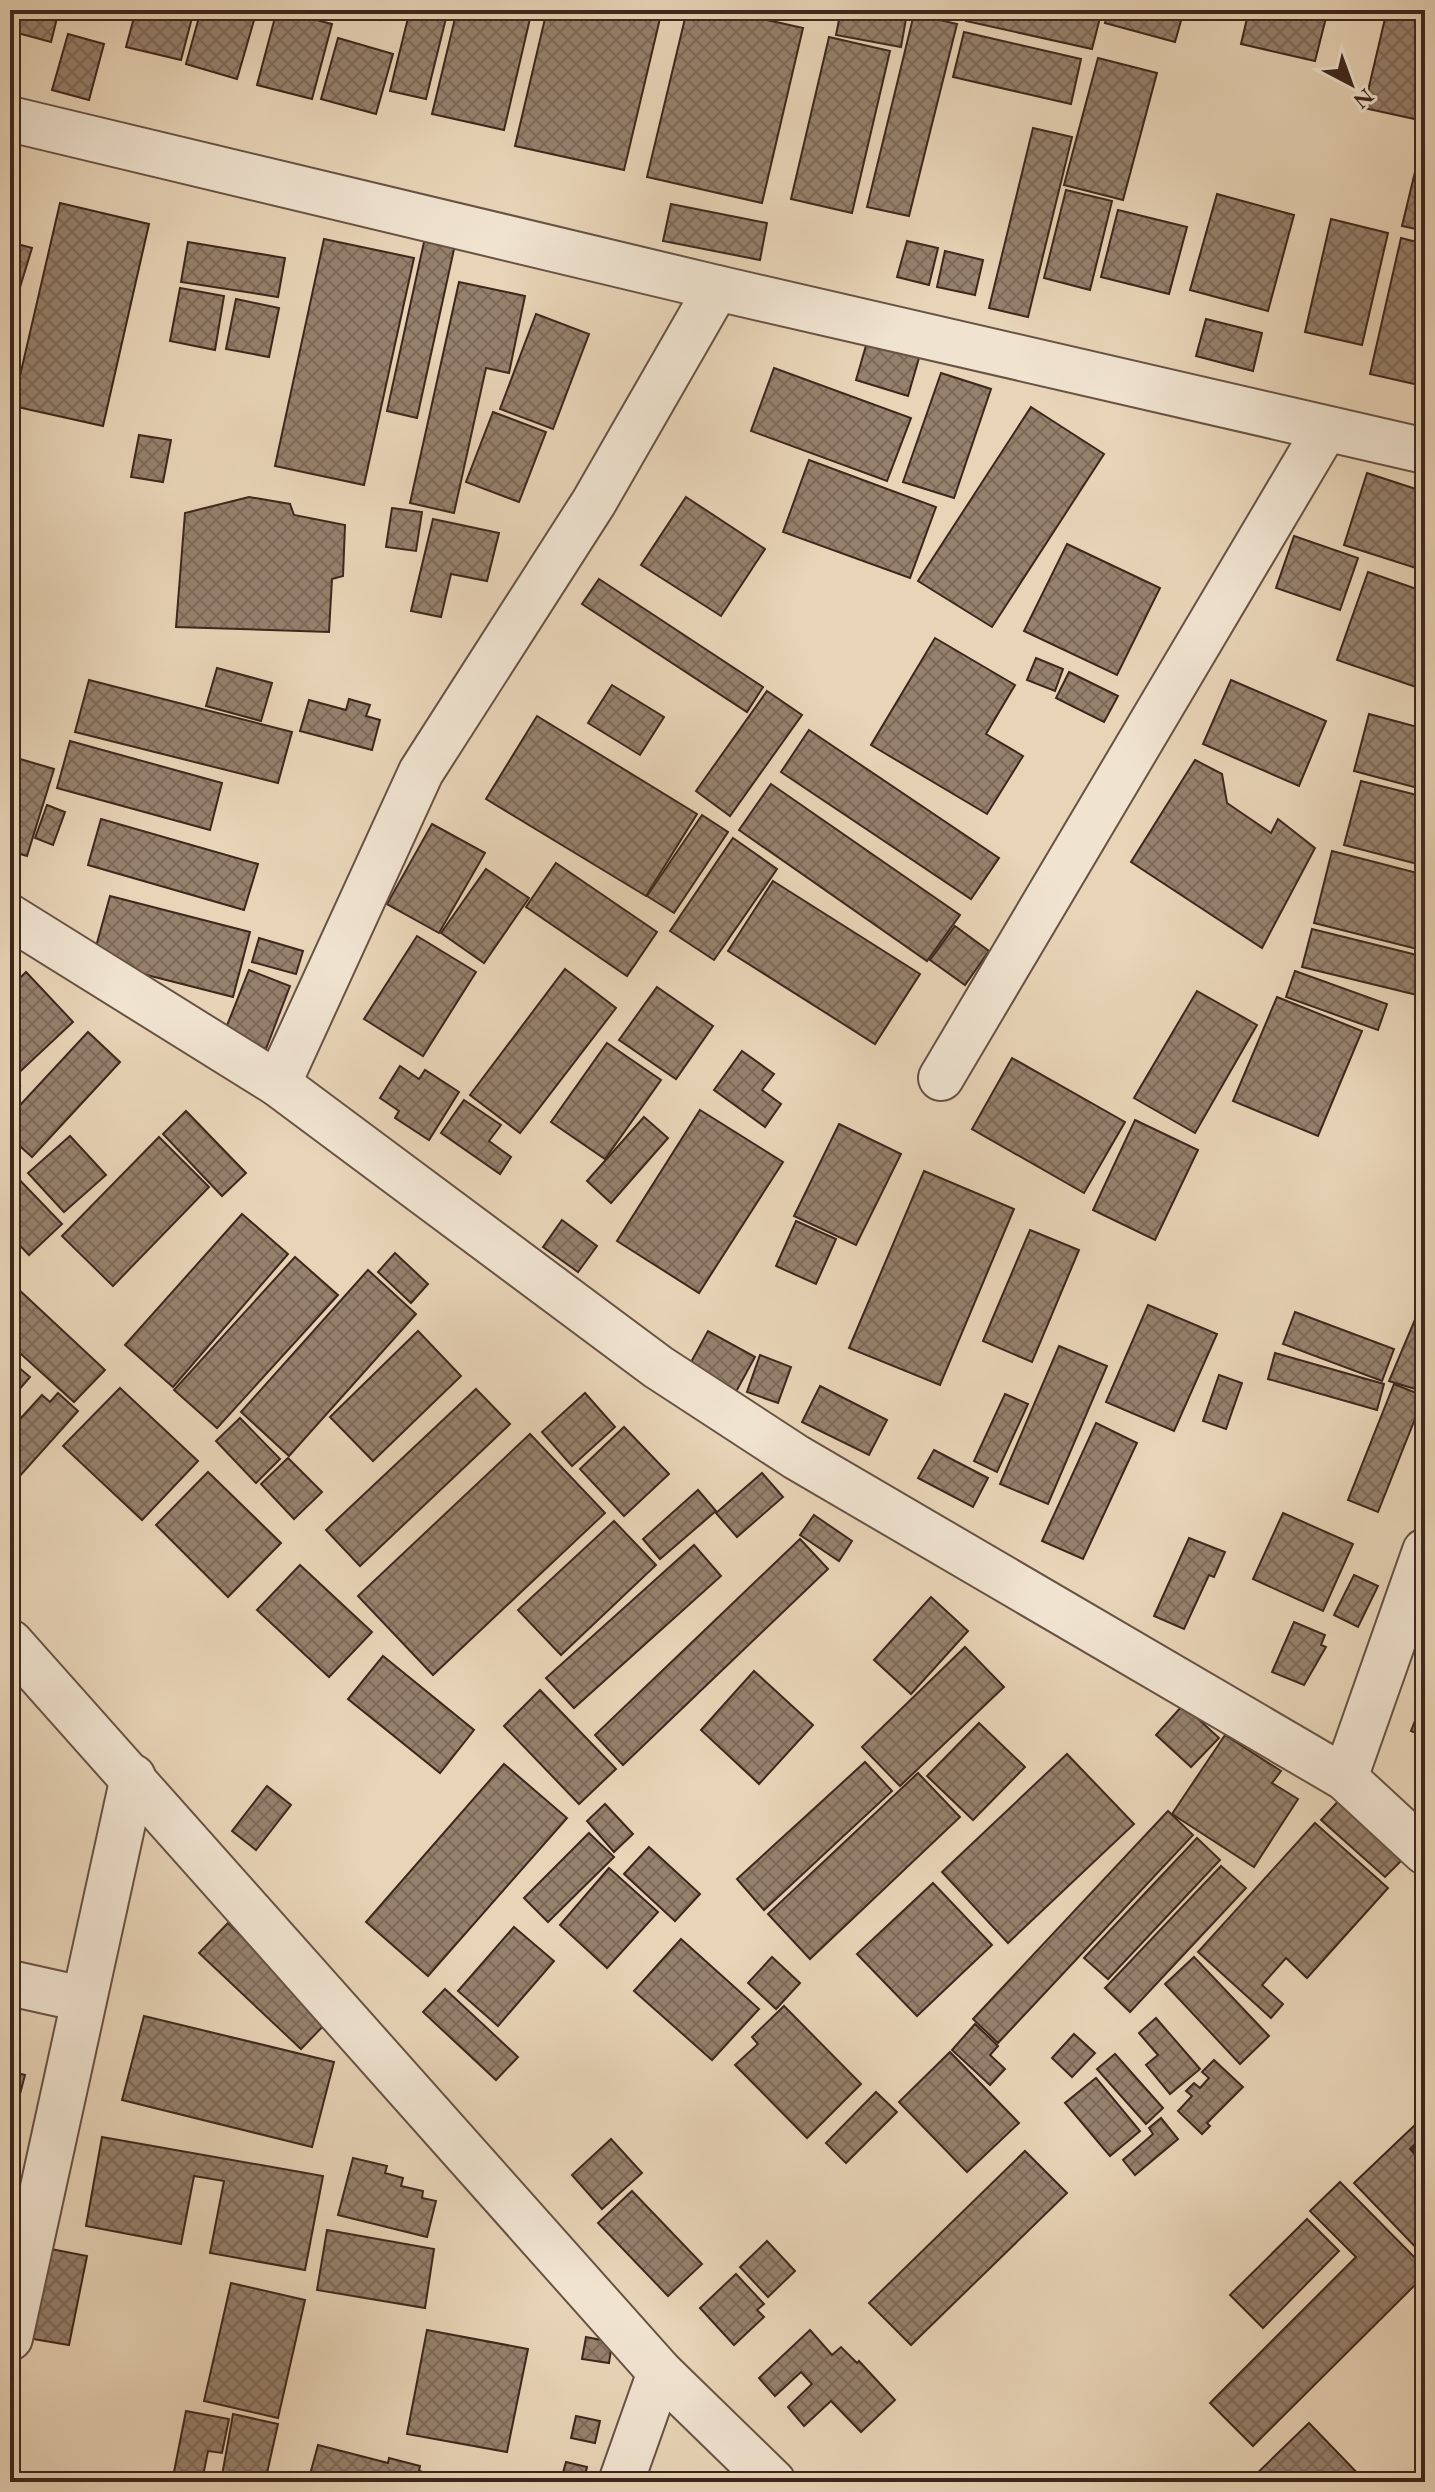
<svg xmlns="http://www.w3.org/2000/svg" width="1435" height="2492" font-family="'EB Garamond',serif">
	<defs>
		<pattern id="building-cross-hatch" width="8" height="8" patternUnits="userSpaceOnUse" patternTransform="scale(2)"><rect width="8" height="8" fill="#96816d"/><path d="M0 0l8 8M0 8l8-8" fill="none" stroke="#7c6a59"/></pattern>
	</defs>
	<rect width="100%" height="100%" fill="#e8d4b7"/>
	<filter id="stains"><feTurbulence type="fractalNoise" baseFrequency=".0025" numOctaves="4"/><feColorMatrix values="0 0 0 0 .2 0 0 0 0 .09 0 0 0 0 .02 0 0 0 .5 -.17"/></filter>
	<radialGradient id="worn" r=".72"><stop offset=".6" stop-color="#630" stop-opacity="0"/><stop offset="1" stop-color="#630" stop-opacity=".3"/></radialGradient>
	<g fill="url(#building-cross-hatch)" stroke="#3d271d" stroke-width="2">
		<polygon points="10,10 59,10 51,42 10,31"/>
		<polygon points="136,10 194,10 181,60 126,47"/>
		<polygon points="201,10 257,10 237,79 186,64"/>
		<polygon points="277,10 332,24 312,99 257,85"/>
		<polygon points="343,10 382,10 379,20"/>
		<polygon points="410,10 448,10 426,99 390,91"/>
		<polygon points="457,10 532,10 504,130 432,114"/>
		<polygon points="547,10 662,10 624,170 515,146"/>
		<polygon points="687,10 722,10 803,28 762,203 647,177"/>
		<polygon points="841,10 907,13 901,47 836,35"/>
		<polygon points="968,10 1102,10 1092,49 966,21"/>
		<polygon points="1109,10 1184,10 1175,42 1105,23"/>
		<polygon points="1249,10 1328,10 1315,61 1241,44"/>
		<polygon points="1387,10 1425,10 1425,93 1419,120 1364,108"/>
		<polygon points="914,14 957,24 909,216 867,207"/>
		<polygon points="964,32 1081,59 1071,104 953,77"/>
		<polygon points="68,34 104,44 89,100 52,90"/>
		<polygon points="829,37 890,51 852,213 791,199"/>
		<polygon points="338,38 393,54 376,114 321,99"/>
		<polygon points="1098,58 1157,73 1123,200 1064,185"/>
		<polygon points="1033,128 1072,137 1028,317 989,308"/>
		<polygon points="1421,147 1425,148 1425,231 1402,226"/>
		<polygon points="1066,190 1112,201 1090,290 1044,278"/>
		<polygon points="1217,194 1294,215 1268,311 1190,290"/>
		<polygon points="60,203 149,224 103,426 13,406"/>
		<polygon points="671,204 767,223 760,260 663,241"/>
		<polygon points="1118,210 1187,227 1169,294 1101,277"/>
		<polygon points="1331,219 1388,233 1362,345 1305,332"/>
		<polygon points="426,233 456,240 417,418 387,411"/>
		<polygon points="1401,238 1425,244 1423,386 1370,374"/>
		<polygon points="324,239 414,258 364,485 275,466"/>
		<polygon points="907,241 938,248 929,285 897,277"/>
		<polygon points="10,242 32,248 10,320"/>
		<polygon points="188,242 285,258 278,297 181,282"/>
		<polygon points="945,251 983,260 975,295 937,287"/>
		<polygon points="459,282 525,296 509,373 486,368 454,513 410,503"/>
		<polygon points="180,288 224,296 215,350 170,341"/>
		<polygon points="236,299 279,308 269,357 226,349"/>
		<polygon points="536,314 589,334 553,429 500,409"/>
		<polygon points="1206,319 1262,333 1253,371 1196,356"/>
		<polygon points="867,342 919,358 908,396 856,380"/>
		<polygon points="774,368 911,418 887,481 751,431"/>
		<polygon points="941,373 991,389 954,498 903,482"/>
		<polygon points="1031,407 1104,454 992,627 918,581"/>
		<polygon points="493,412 546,432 519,502 466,482"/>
		<polygon points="139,435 171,440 163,482 131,477"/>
		<polygon points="809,460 936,507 910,578 783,532"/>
		<polygon points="1367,473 1425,492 1425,571 1344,545"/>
		<polygon points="249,497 290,504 294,515 345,525 343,576 332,579 329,632 176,627 185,513"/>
		<polygon points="686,497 765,549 721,616 641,565"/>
		<polygon points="392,508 422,512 416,551 386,547"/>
		<polygon points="433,519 499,533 487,581 451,574 441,617 411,611"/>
		<polygon points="1294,536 1358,558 1340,610 1276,588"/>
		<polygon points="1067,544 1160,588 1117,675 1024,631"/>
		<polygon points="1368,572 1425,592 1425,690 1337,660"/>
		<polygon points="599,579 763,687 747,712 582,604"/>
		<polygon points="935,638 1015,685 986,734 1023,756 987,814 871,745"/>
		<polygon points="1036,658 1063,669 1055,691 1027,680"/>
		<polygon points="217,668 272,683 261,721 206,706"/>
		<polygon points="1069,672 1118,696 1104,722 1056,698"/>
		<polygon points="89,680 292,732 278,783 75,732"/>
		<polygon points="1231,680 1326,721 1299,786 1203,744"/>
		<polygon points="612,685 664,717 640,755 588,723"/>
		<polygon points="767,691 802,715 730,816 696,791"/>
		<polygon points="349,699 370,705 366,716 380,720 372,750 300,731 309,700 346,710"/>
		<polygon points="1369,714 1425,729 1425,790 1354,771"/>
		<polygon points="537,716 697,814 646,896 486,799"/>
		<polygon points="809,730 999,858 971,899 781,772"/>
		<polygon points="70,741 222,783 210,830 57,788"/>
		<polygon points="10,756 54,769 27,856 10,851"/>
		<polygon points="1195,760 1222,774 1227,803 1271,833 1278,819 1315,848 1262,948 1131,862"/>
		<polygon points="1361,781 1425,797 1425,866 1344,845"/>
		<polygon points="771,784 960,915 927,961 739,830"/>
		<polygon points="47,805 65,812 53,845 35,838"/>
		<polygon points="702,815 728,832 674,913 647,896"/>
		<polygon points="101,819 258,864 244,910 88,865"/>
		<polygon points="432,824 485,853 439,933 387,904"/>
		<polygon points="733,838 777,869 714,960 670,931"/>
		<polygon points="1332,851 1425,875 1425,951 1314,923"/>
		<polygon points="556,863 657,932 627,976 526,907"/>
		<polygon points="486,869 529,898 484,963 441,933"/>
		<polygon points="773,881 920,974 875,1044 728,951"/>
		<polygon points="110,896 250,932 233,997 92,961"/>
		<polygon points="955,926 989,951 965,985 930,960"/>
		<polygon points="1312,929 1425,957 1417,995 1302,967"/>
		<polygon points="417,936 476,972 423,1056 364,1019"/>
		<polygon points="259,938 303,951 296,974 252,962"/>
		<polygon points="565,969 616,1008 520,1133 470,1095"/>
		<polygon points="249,970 290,986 266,1049 224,1033"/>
		<polygon points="1295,971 1387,1004 1378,1030 1286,997"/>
		<polygon points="26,972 73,1022 12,1079 20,1086 10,1095 10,988"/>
		<polygon points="1425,986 1425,1020 1415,1017"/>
		<polygon points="657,987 713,1026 676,1079 619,1040"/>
		<polygon points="1197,991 1257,1025 1195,1133 1134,1098"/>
		<polygon points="1277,997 1362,1031 1318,1136 1233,1101"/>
		<polygon points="88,1032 120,1062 32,1157 10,1137 10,1116"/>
		<polygon points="607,1043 661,1080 605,1159 551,1122"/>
		<polygon points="742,1051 774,1074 762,1090 781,1104 765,1127 714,1090"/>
		<polygon points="1012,1058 1125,1122 1084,1193 972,1129"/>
		<polygon points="400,1066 419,1079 425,1070 459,1092 429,1140 395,1118 399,1111 380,1098"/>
		<polygon points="464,1100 501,1125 489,1141 511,1157 500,1174 441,1133"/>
		<polygon points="700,1110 783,1162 699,1293 617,1241"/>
		<polygon points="186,1111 246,1173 222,1196 163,1134"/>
		<polygon points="644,1117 668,1138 611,1203 587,1181"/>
		<polygon points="1135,1120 1198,1150 1155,1240 1093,1210"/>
		<polygon points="839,1124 901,1154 856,1245 794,1216"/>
		<polygon points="70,1136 106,1175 64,1212 28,1173"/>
		<polygon points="159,1137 209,1187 113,1286 62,1236"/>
		<polygon points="10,1170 62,1224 29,1255 10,1235"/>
		<polygon points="924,1171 1014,1209 940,1385 849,1348"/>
		<polygon points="242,1214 288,1254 173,1387 125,1345"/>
		<polygon points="562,1220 597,1246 578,1272 543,1247"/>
		<polygon points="796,1221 836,1239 816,1284 776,1266"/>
		<polygon points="1030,1230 1079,1250 1032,1362 983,1341"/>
		<polygon points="395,1253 428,1284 411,1303 378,1272"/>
		<polygon points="295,1257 338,1295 217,1428 174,1390"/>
		<polygon points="368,1270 416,1314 289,1456 241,1412"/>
		<polygon points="16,1287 105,1370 74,1402 10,1344 10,1294"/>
		<polygon points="1425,1296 1425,1392 1389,1381"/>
		<polygon points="1148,1305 1217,1334 1174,1431 1106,1402"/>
		<polygon points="1295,1312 1394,1349 1382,1381 1283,1344"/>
		<polygon points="418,1331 461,1376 373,1461 330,1417"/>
		<polygon points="708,1331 755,1357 732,1399 685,1373"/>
		<polygon points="1059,1346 1107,1366 1048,1504 1000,1484"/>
		<polygon points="1275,1353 1384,1384 1377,1410 1268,1379"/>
		<polygon points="760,1355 791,1367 778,1403 747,1392"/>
		<polygon points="10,1360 30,1377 10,1400"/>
		<polygon points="1219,1375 1242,1383 1226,1429 1203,1421"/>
		<polygon points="1394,1384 1424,1396 1378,1512 1348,1500"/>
		<polygon points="820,1386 887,1420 869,1455 802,1422"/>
		<polygon points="120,1388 198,1461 142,1520 63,1446"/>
		<polygon points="476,1389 510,1424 360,1566 326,1530"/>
		<polygon points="58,1393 78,1411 10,1487 10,1430 42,1395 50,1402"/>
		<polygon points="585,1393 615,1427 572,1466 542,1432"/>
		<polygon points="1005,1394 1028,1404 997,1472 974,1461"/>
		<polygon points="240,1418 280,1459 256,1483 216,1441"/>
		<polygon points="1096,1423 1137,1443 1083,1559 1042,1541"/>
		<polygon points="624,1427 669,1474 624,1516 580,1469"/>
		<polygon points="530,1434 605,1513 433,1675 358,1596"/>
		<polygon points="934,1450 988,1478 973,1507 918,1478"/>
		<polygon points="288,1458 322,1492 294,1519 261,1484"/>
		<polygon points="208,1472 281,1543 228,1597 156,1525"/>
		<polygon points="762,1473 783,1497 737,1537 716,1513"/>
		<polygon points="698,1490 716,1511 660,1559 643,1539"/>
		<polygon points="1283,1513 1353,1544 1323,1611 1253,1579"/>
		<polygon points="814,1515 852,1541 839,1561 800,1535"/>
		<polygon points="614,1521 656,1565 561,1655 518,1610"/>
		<polygon points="1189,1538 1225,1552 1214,1577 1209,1575 1184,1629 1154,1616"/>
		<polygon points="800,1539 828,1569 623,1765 595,1735"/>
		<polygon points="694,1545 721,1576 574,1708 546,1678"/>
		<polygon points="300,1565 372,1632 329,1677 257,1610"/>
		<polygon points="1354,1575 1378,1586 1358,1627 1334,1615"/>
		<polygon points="931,1597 968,1631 911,1694 874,1660"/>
		<polygon points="1294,1622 1325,1635 1321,1645 1326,1647 1304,1685 1272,1672"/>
		<polygon points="965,1647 1004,1687 900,1786 862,1747"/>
		<polygon points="383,1656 474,1730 440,1773 348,1699"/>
		<polygon points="754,1671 813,1725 759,1784 701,1730"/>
		<polygon points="540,1690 616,1769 579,1804 504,1726"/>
		<polygon points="1425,1695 1425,1737 1411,1731"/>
		<polygon points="1183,1705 1219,1738 1191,1767 1156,1735"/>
		<polygon points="979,1723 1025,1767 973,1820 927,1776"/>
		<polygon points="1225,1735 1281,1771 1272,1783 1298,1799 1254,1867 1172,1814"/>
		<polygon points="1067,1754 1134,1824 1008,1943 942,1872"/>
		<polygon points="865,1762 892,1791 764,1910 737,1879"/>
		<polygon points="504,1764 567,1818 428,1976 366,1922"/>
		<polygon points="918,1773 960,1817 810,1959 768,1914"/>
		<polygon points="267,1786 291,1805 256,1850 232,1831"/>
		<polygon points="1343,1796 1399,1847 1393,1853 1401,1861 1385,1877 1321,1820"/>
		<polygon points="605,1804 633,1834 614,1852 587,1821"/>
		<polygon points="1168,1811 1193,1835 998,2043 973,2019"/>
		<polygon points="1315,1823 1388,1888 1307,1978 1286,1958 1262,1985 1283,2004 1271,2018 1198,1952"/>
		<polygon points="589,1833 614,1857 548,1922 524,1898"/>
		<polygon points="1197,1838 1220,1860 1108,1979 1084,1958"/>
		<polygon points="649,1847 700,1894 675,1921 624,1874"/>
		<polygon points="1221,1866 1246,1888 1130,2012 1105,1988"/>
		<polygon points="609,1868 658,1912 607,1968 560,1925"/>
		<polygon points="933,1883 992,1945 917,2016 857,1954"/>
		<polygon points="228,1923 329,2020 301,2049 199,1953"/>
		<polygon points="514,1927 554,1961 498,2026 458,1991"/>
		<polygon points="681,1939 759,2009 712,2060 634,1991"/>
		<polygon points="772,1957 800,1983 776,2009 748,1983"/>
		<polygon points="1194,1957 1269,2036 1240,2064 1165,1984"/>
		<polygon points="445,1989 518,2057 496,2080 423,2012"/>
		<polygon points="784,2006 861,2084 807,2138 735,2065 758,2044 752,2037"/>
		<polygon points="144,2016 334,2062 312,2147 122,2100"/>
		<polygon points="1156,2018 1200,2069 1170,2094 1146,2065 1158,2055 1139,2033"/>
		<polygon points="975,2024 998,2046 990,2055 1005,2069 990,2085 952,2050"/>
		<polygon points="1074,2034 1095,2053 1072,2077 1052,2058"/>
		<polygon points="950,2052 1019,2123 967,2172 899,2102"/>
		<polygon points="1115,2054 1163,2108 1146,2124 1097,2069"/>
		<polygon points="1214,2060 1243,2087 1207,2123 1210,2126 1202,2134 1178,2111 1192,2096 1186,2091 1194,2083 1200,2088 1209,2078 1202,2072"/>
		<polygon points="10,2071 25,2075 10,2132"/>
		<polygon points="1096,2078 1140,2131 1110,2156 1065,2103"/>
		<polygon points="876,2092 897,2112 846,2163 826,2143"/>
		<polygon points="1161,2118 1178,2139 1135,2175 1123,2160 1153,2134 1149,2128"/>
		<polygon points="1417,2123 1425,2134 1410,2149 1421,2161 1415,2166 1425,2176 1425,2257 1354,2183"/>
		<polygon points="1425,2136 1425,2162 1412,2149"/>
		<polygon points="102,2137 323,2176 305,2270 210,2253 224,2181 194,2176 181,2244 86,2226"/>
		<polygon points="611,2139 642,2173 602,2209 572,2175"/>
		<polygon points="1025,2151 1067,2193 911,2345 869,2303"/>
		<polygon points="353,2158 387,2166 385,2173 403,2178 401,2186 423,2191 422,2198 436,2201 427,2237 338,2215"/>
		<polygon points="1340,2182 1425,2268 1425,2275 1253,2446 1210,2403 1356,2257 1310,2211"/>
		<polygon points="632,2191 702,2264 668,2296 598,2223"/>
		<polygon points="1307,2219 1339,2251 1263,2328 1230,2295"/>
		<polygon points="327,2230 434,2249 425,2308 317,2290"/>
		<polygon points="767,2241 795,2271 768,2297 740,2267"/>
		<polygon points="51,2249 87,2256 69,2345 33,2339"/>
		<polygon points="736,2274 764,2304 757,2310 764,2317 734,2345 700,2308"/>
		<polygon points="231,2283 305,2300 278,2418 204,2401"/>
		<polygon points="427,2330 528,2349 507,2452 407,2434"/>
		<polygon points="810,2330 832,2355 841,2347 857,2363 859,2361 895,2400 861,2432 831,2401 804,2426 788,2407 812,2384 801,2372 775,2396 759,2378"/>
		<polygon points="586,2337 612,2342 609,2363 582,2359"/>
		<polygon points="186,2411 229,2419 222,2453 208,2451 203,2476 174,2472"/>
		<polygon points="233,2414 278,2424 265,2482 221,2481"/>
		<polygon points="576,2416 600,2421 595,2443 571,2438"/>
		<polygon points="1309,2423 1366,2482 1248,2482"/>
		<polygon points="318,2445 388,2463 389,2458 420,2466 419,2471 464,2482 308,2482"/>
		<polygon points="566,2462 587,2467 584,2480 562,2476"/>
	</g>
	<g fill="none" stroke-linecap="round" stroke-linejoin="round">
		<g stroke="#685244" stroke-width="48">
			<g id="street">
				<polyline points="10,119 717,288 1425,451"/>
				<polyline points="10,917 278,1084 658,1367 796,1457 1345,1778 1425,1852"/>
				<polyline points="941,1078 1325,430"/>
				<polyline points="278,1084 421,772 594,502 717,288"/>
				<polyline points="10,1642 660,2372 773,2482"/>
				<polyline points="1345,1778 1425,1551"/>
				<polyline points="10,1983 82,1999"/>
				<polyline points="10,2338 133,1777"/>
				<polyline points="621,2482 660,2372"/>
			</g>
		</g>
		<use href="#street" stroke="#f0e3d0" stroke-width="44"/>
	</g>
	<rect width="1435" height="2492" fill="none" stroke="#e8d4b7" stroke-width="40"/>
	<rect x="12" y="12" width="1411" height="2468" fill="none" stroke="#3d271d" stroke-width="4"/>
	<rect x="20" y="20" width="1395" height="2452" fill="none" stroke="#3d271d" stroke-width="2"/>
	<g transform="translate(1351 84) rotate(139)" stroke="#f0e3d0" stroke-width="6" paint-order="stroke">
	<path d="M0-6L14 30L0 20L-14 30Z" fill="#3d271d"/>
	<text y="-12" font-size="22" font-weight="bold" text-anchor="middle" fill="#3d271d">N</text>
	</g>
	<rect width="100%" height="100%" filter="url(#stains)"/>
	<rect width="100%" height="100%" fill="url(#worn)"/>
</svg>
